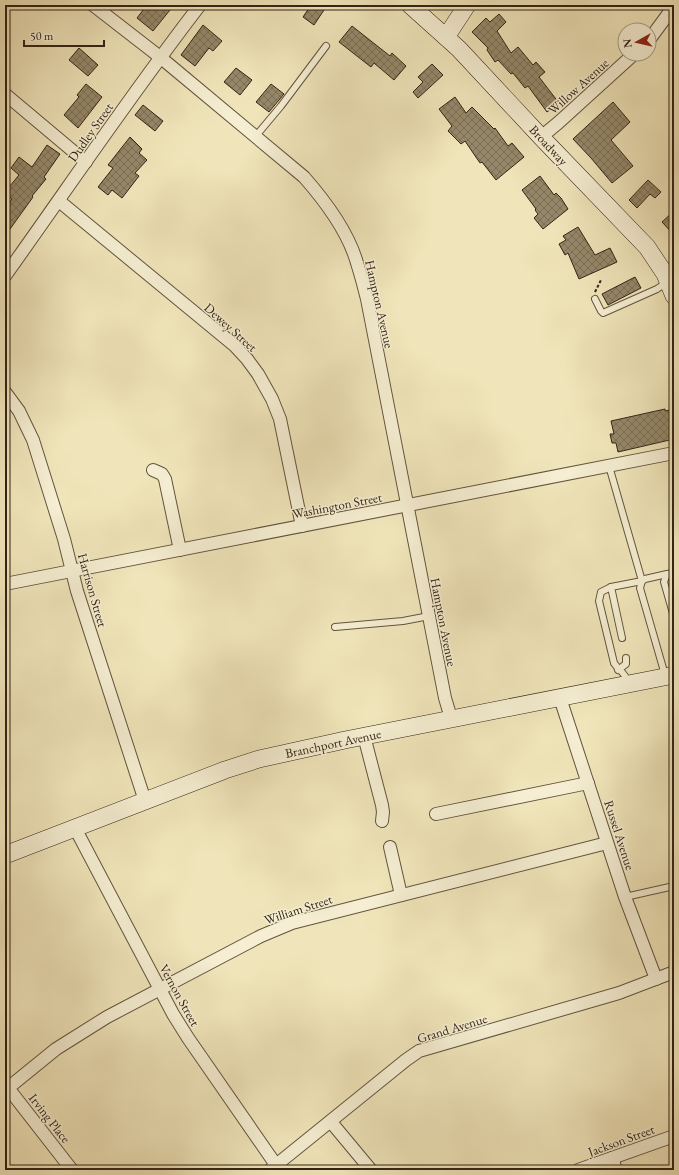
<svg xmlns="http://www.w3.org/2000/svg" width="679" height="1175" font-family="'EB Garamond',serif">
	<defs>
		<pattern id="building-cross-hatch" width="8" height="8" patternUnits="userSpaceOnUse"><rect width="8" height="8" fill="#95886a"/><path d="M0 0l8 8M0 8l8-8" fill="none" stroke="#7a6f56"/></pattern>
	</defs>
	<rect width="100%" height="100%" fill="#f0e5ba"/>
	<filter id="stains"><feTurbulence type="fractalNoise" baseFrequency=".005" numOctaves="4"/><feColorMatrix values="0 0 0 0 .2 0 0 0 0 .09 0 0 0 0 .02 0 0 0 .5 -.17"/></filter>
	<radialGradient id="worn" r=".72"><stop offset=".6" stop-color="#630" stop-opacity="0"/><stop offset="1" stop-color="#630" stop-opacity=".3"/></radialGradient>
	<g fill="url(#building-cross-hatch)" stroke="#322314">
		<polygon points="147,5 174,5 153,31 137,18"/>
		<polygon points="311,5 318,5 324,10 314,25 303,17"/>
		<polygon points="499,14 506,22 497,31 511,53 518,47 533,65 536,62 545,72 539,77 559,103 547,112 528,86 525,88 513,73 511,74 498,60 495,62 487,50 488,48 472,32 486,18 490,22"/>
		<polygon points="203,25 222,41 213,51 209,48 195,66 181,55"/>
		<polygon points="352,26 390,56 392,53 406,66 394,80 374,63 371,67 339,42"/>
		<polygon points="79,48 98,65 88,76 69,60"/>
		<polygon points="432,64 443,75 418,98 413,92 423,82 418,77"/>
		<polygon points="236,68 252,80 240,95 224,82"/>
		<polygon points="86,84 102,97 78,128 64,115 79,97 77,95"/>
		<polygon points="271,84 284,94 269,112 256,102"/>
		<polygon points="455,97 466,113 472,107 494,129 495,128 508,146 512,143 524,157 496,180 482,162 480,163 465,141 461,144 448,131 452,126 439,109"/>
		<polygon points="613,102 630,122 611,140 633,166 612,183 591,158 573,139"/>
		<polygon points="143,105 163,121 155,131 135,115"/>
		<polygon points="130,137 142,149 139,153 147,160 135,173 139,176 122,198 112,190 108,195 98,187 113,168 108,165"/>
		<polygon points="47,145 60,154 44,177 46,179 32,196 33,197 5,236 5,210 12,199 5,194 5,192 19,175 11,168 19,157 32,167"/>
		<polygon points="540,176 554,195 556,193 561,198 568,209 543,229 534,218 538,214 535,210 536,209 522,190"/>
		<polygon points="648,180 661,192 655,198 650,194 637,208 629,200"/>
		<polygon points="674,211 674,235 662,222"/>
		<polygon points="578,227 595,255 610,248 617,262 579,279 568,253 565,255 559,244 566,240 563,236"/>
		<polygon points="635,277 641,288 608,305 602,294"/>
		<polygon points="665,409 665,411 674,409 674,439 618,452 616,443 612,443 610,434 614,434 611,421"/>
	</g>
	<g fill="none" stroke-linecap="round" stroke-linejoin="round">
		<g stroke="#62543e" stroke-width="8">
			<g id="lane">
				<polyline points="255,137 281,106 326,46"/>
				<polyline points="595,299 601,311 603,313 657,289 667,282"/>
				<polyline points="609,466 642,581 640,588 665,675"/>
				<polyline points="674,573 667,574 664,582 674,617"/>
				<polyline points="611,587 622,638"/>
				<polyline points="335,627 403,621 429,616"/>
				<polyline points="618,670 626,664 626,658"/>
				<path d="M 628,683 C 625,672 620,672 614,663 L 599,601 L 601,592 L 611,587 L 642,581 L 645,579 L 667,574"/>
				<polyline points="625,897 674,886"/>
			</g>
		</g>
		<g stroke="#62543e" stroke-width="14">
			<g id="street">
				<path d="M 93,5 L 160,57 L 304,177 C 326,202 348,231 357,263 C 361,275 364,287 367,299 L 445,698 L 451,718"/>
				<polyline points="649,40 666,17 674,5"/>
				<polyline points="5,94 86,162"/>
				<polyline points="541,137 558,123 634,54"/>
				<polyline points="59,201 234,345 247,359 258,374 272,399 280,419 302,526"/>
				<path d="M 5,276 C 70,185 132,93 200,5"/>
				<polyline points="5,392 19,411 33,440 64,539 77,591 145,801"/>
				<polyline points="153,470 162,474 165,479 180,550"/>
				<polyline points="5,584 674,453"/>
				<polyline points="560,698 625,897 656,979"/>
				<polyline points="364,736 382,805 383,812 382,821"/>
				<polyline points="436,814 588,783"/>
				<polyline points="75,828 173,1014 188,1038 276,1165"/>
				<polyline points="390,847 401,895"/>
				<polyline points="5,1084 72,1170"/>
				<polyline points="8,1088 56,1049 107,1017 261,936 292,923 607,843"/>
				<polyline points="331,1122 371,1170"/>
				<polyline points="612,1158 616,1170"/>
				<polyline points="270,1170 406,1060 419,1051 619,993 674,972"/>
				<polyline points="578,1170 674,1136"/>
			</g>
		</g>
		<g stroke="#322314" stroke-width="18">
			<g id="secondary">
				<polyline points="410,5 459,49 541,137 647,247 665,274 674,296"/>
				<polyline points="446,37 467,5"/>
				<polyline points="5,855 225,770 259,759 345,740 674,675"/>
			</g>
		</g>
		<polyline stroke="#322314" stroke-width="2" stroke-dasharray="3 2" stroke-linecap="butt" points="595,292 601,280"/>
		<use href="#lane" stroke="#f5eed2" stroke-width="6"/>
		<use href="#street" stroke="#f5eed2" stroke-width="12"/>
		<use href="#secondary" stroke="#f5eed2" stroke-width="17"/>
	</g>
	<g text-anchor="middle" stroke-width="3" stroke-linejoin="round" paint-order="stroke">
		<g font-size="13" fill="#322314" stroke="#f5eed2">
			<text transform="translate(578 86) rotate(-42)" y="5">Willow Avenue</text>
			<text transform="translate(90 132) rotate(-55)" y="5">Dudley Street</text>
			<text transform="translate(549 145) rotate(47)" y="5">Broadway</text>
			<text transform="translate(380 304) rotate(77)" y="5">Hampton Avenue</text>
			<text transform="translate(231 327) rotate(42)" y="5">Dewey Street</text>
			<text transform="translate(337 505) rotate(-11)" y="5">Washington Street</text>
			<text transform="translate(93 590) rotate(74)" y="5">Harrison Street</text>
			<text transform="translate(444 622) rotate(79)" y="5">Hampton Avenue</text>
			<text transform="translate(333 743) rotate(-12)" y="5">Branchport Avenue</text>
			<text transform="translate(620 835) rotate(72)" y="5">Russel Avenue</text>
			<text transform="translate(298 909) rotate(-18)" y="5">William Street</text>
			<text transform="translate(180 995) rotate(61)" y="5">Vernon Street</text>
			<text transform="translate(452 1028) rotate(-17)" y="5">Grand Avenue</text>
			<text transform="translate(50 1118) rotate(52)" y="5">Irving Place</text>
			<text transform="translate(621 1140) rotate(-20)" y="5">Jackson Street</text>
		</g>
	</g>
	<rect width="679" height="1175" fill="none" stroke="#f0e5ba" stroke-width="20"/>
	<rect x="6" y="6" width="667" height="1163" fill="none" stroke="#322314" stroke-width="2"/>
	<rect x="10" y="10" width="659" height="1155" fill="none" stroke="#322314"/>
	<g transform="translate(637 42) rotate(262)"><circle r="19" fill="#f5eed2" stroke="#a79d86"/>
	<path d="M0-3L7 15L0 10L-7 15Z" fill="#8f2418"/>
	<text y="-6" font-size="11" font-weight="bold" text-anchor="middle" fill="#322314">N</text>
	</g>
	<path d="M24 40v6h80v-6" fill="none" stroke="#322314" stroke-width="2"/>
	<text x="30" y="40" font-size="12" fill="#322314" stroke="#f5eed2" stroke-width="3" paint-order="stroke">50 m</text>
	<rect width="100%" height="100%" filter="url(#stains)"/>
	<rect width="100%" height="100%" fill="url(#worn)"/>
</svg>
